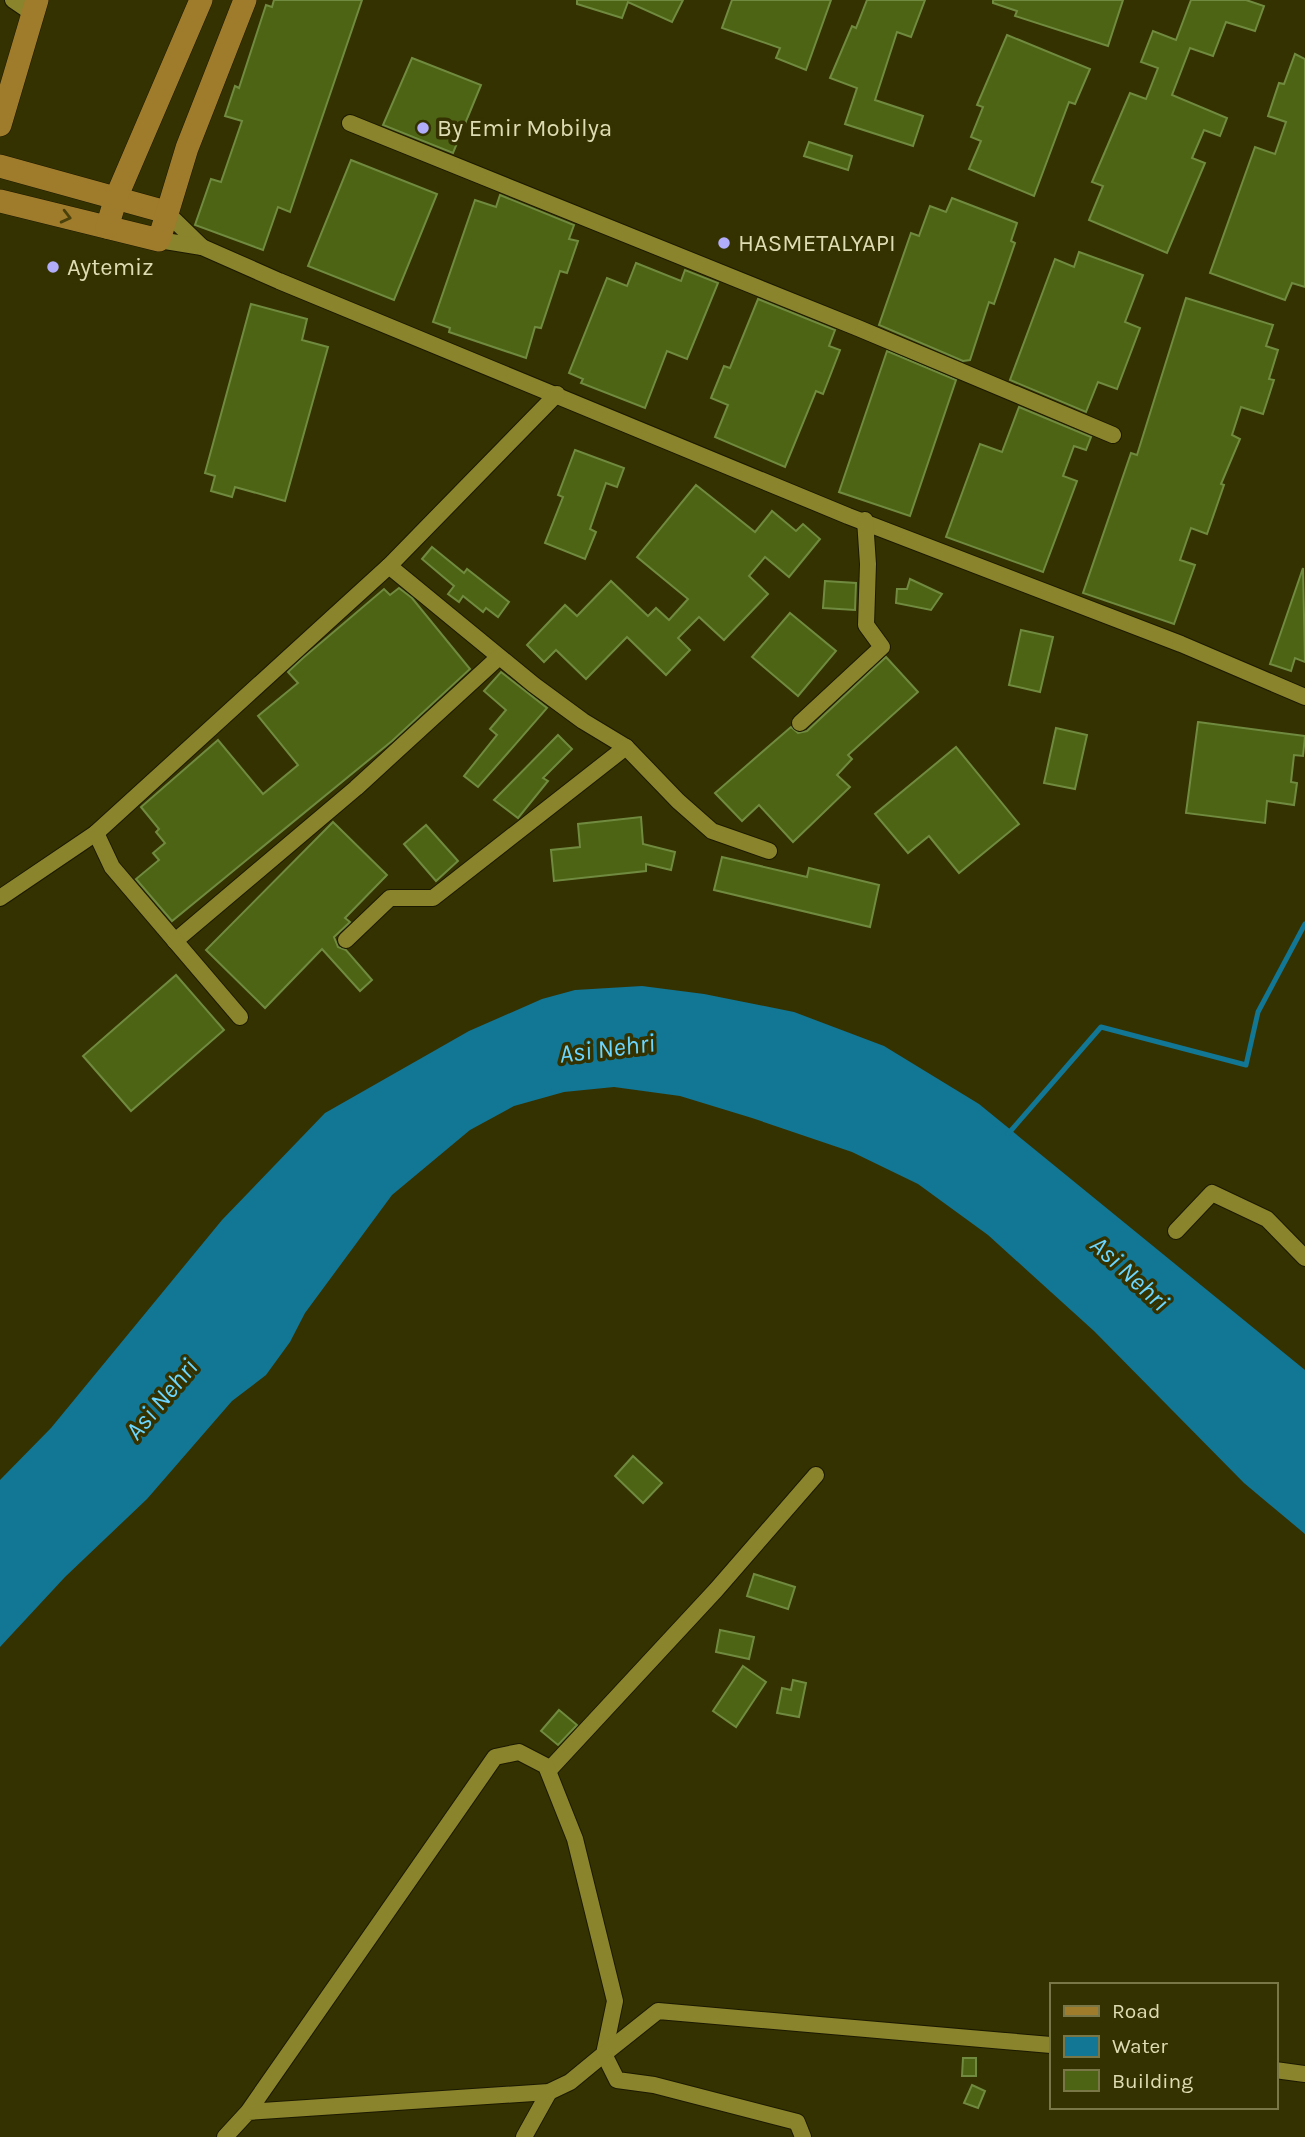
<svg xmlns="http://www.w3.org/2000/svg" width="1305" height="2137" font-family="Karla,sans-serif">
	<rect width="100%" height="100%" fill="#353201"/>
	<polygon fill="#127695" points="642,986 704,994 794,1012 884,1046 979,1104 1305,1370 1305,1534 1244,1483 1094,1331 988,1235 918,1184 852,1152 752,1118 680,1096 614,1087 564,1092 514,1106 470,1130 392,1195 305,1313 290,1342 266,1375 232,1401 147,1499 65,1577 0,1647 0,1480 51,1428 222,1220 325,1113 469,1031 542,999 575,990"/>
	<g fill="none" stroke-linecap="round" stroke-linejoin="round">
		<polyline stroke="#127695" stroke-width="5" points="1008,1134 1101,1027 1246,1065 1258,1012 1305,924"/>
	</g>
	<g fill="#4c6414" stroke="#708b3f" stroke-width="2">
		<polygon points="274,0 362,0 290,212 278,207 263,250 195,225 211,179 221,182 242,121 225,116 235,86 239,88 266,5 272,7"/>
		<polygon points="577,0 683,0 672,22 628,2 622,18 577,4"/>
		<polygon points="732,0 831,0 806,70 776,58 780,48 722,28"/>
		<polygon points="867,0 925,0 911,37 897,32 875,100 923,116 913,146 845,124 857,88 830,78 852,26 856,28"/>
		<polygon points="993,0 1123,0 1108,46 1015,16 1017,11 993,3"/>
		<polygon points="1191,0 1246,0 1264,6 1255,31 1226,22 1213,56 1190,48 1172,95 1227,118 1220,136 1204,130 1192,158 1205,163 1167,253 1089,220 1103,186 1092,182 1130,93 1146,99 1158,68 1141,62 1153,31 1176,40"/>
		<polygon points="1007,35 1090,69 1075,104 1069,102 1034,196 969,169 981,141 971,137 983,107 977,105"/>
		<polygon points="1295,54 1305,59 1305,287 1292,283 1285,300 1210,273 1255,147 1275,154 1286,122 1268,116 1279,83 1284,84"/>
		<polygon points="412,58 481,85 453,153 383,125"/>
		<polygon points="809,142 852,156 848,170 804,156"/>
		<polygon points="351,160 437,194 394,300 308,266"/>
		<polygon points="500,195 574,225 569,239 578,241 567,273 560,271 541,328 535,327 526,358 449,332 450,328 433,322 475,200 496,207"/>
		<polygon points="952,198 1017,223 1011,241 1015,243 994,304 989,302 970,360 963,361 879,325 911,233 919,236 930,206 946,212"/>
		<polygon points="1079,252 1143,275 1125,322 1140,328 1117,389 1098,382 1086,412 1010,380 1055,259 1074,267"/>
		<polygon points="636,263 681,281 685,270 718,283 687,359 667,351 645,408 581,383 583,379 569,373 607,278 627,286"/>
		<polygon points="1186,298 1273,325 1266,346 1278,350 1269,379 1274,380 1263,414 1241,407 1232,435 1240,439 1221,484 1224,485 1207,534 1191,528 1180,560 1195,565 1174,624 1083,593 1131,453 1137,455"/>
		<polygon points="758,299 835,330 829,346 840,350 823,394 816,391 785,467 715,437 728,405 711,398 724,366 730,368"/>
		<polygon points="251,304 307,319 302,340 328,347 285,501 235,487 232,497 211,491 215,476 205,473"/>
		<polygon points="887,351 956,380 910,516 839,492"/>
		<polygon points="1019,407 1091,437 1086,450 1074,446 1063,476 1077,481 1043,572 946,537 980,444 1002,452"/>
		<polygon points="575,450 624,468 617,487 606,483 590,529 596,532 585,559 545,543 563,497 558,495"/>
		<polygon points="696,485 755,532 772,511 796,531 803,524 820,539 789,577 765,557 749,576 768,594 724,640 699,617 678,638 690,650 666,675 627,637 586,679 556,650 544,662 527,645 565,605 577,616 611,581 648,616 656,608 669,620 688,599 637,557"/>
		<polygon points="432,547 464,573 467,569 509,602 498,617 486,608 483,612 463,596 459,602 448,594 454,586 422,559"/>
		<polygon points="1303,568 1305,662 1295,658 1291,671 1270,664"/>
		<polygon points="910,579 942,594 931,610 896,603 897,589 907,589"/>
		<polygon points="825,581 856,583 855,610 823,608"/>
		<polygon points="399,588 412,598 470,669 392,741 172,921 136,879 159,860 153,853 165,843 156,832 159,829 141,807 218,740 263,794 298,765 258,716 298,683 288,672 303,658 384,589 390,595"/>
		<polygon points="790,613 836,651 798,696 752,657"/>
		<polygon points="1021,630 1053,637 1040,692 1009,685"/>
		<polygon points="886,657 918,692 848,755 852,759 837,775 850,787 793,842 759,805 742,821 715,793 791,727 798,733 807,731"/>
		<polygon points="501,672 547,708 478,787 464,776 497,735 490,729 506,710 484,691"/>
		<polygon points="1198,722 1305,736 1303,756 1294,755 1291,782 1297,783 1294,805 1267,801 1265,823 1186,813"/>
		<polygon points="1056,728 1087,735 1075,789 1044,783"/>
		<polygon points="558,735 572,749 543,778 548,781 518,818 494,800"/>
		<polygon points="956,747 1019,824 959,873 929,836 908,853 875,814"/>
		<polygon points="641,817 643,844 675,852 671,870 646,864 646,871 554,881 551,850 580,847 578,824"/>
		<polygon points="333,822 387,875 345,918 350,922 334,937 338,947 346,950 372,980 360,991 322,949 265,1008 206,950"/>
		<polygon points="426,825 458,861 436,881 404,844"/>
		<polygon points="722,857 807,877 809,868 879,885 870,927 714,890"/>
		<polygon points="176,975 224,1030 131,1111 83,1056"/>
		<polygon points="633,1456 662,1483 643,1503 615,1476"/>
		<polygon points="754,1574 795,1587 788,1609 747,1596"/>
		<polygon points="720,1630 754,1637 749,1659 716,1652"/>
		<polygon points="743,1666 766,1682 736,1727 713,1711"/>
		<polygon points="793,1680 806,1683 799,1717 777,1713 782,1688 791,1690"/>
		<polygon points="559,1710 577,1725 558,1745 541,1731"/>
		<polygon points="963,2058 976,2058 976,2076 962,2076"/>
		<polygon points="972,2085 985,2091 978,2108 964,2103"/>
	</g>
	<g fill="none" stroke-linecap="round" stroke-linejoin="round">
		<g stroke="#1b1901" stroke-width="18">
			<g id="street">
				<polyline points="13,0 32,13"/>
				<polyline points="350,123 858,328 1113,435"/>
				<polyline points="166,212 202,247 279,281 848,516 1181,644 1305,697"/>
				<polyline points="159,240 202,247"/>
				<polyline points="389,566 534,685 583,721 626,747 678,801 712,831 769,851"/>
				<polyline points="800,723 882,647 866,625 868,564 865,520"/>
				<polyline points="0,898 96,833"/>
				<polyline points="346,940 390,898 433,898 626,747"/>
				<polyline points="175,941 356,788 499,657"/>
				<polyline points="240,1017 112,867 96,833 389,566 557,394"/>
				<polyline points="1176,1231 1212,1193 1267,1219 1305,1258"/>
				<polyline points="549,1770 716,1590 816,1475"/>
				<polyline points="1275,2070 1305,2074"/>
				<polyline points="225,2137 248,2112 495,1757 519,1752 546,1766 575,1839 615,2001 604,2054 570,2082 549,2092 248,2112"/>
				<polyline points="524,2137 549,2092"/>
				<polyline points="803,2137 797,2122 654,2085 617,2080 604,2054 658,2011 1051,2045"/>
			</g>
		</g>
		<g stroke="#1b1901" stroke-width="24">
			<g id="secondary">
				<polyline points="0,125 37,0"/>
				<polyline points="0,166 166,212"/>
				<polyline points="0,201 159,240 187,148 245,0"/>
				<polyline points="107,227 116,198 201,0"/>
			</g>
		</g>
		<use href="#street" stroke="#8a842d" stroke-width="16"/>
		<use href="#secondary" stroke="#9f7b2c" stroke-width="23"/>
	</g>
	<defs><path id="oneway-chevron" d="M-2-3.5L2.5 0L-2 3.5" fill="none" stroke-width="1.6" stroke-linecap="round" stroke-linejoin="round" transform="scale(1.75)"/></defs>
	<use stroke="#4a410a" href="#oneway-chevron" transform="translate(66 217) rotate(14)"/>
	<g fill="#b1adfa" stroke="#353201" stroke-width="2.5">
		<circle cx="423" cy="128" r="7"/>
		<circle cx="724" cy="243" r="7"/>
		<circle cx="53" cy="267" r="7"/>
	</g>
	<g text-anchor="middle" stroke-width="7" stroke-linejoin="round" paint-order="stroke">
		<g font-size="24" fill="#dedcb3" stroke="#353201" text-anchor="start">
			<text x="437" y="136">By Emir Mobilya</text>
			<text x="738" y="251">HASMETALYAPI</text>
			<text x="67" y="275">Aytemiz</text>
		</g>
		<g font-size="26" font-style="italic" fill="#6bd6ff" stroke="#353201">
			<text transform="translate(607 1048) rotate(-7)" y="9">Asi Nehri</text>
			<text transform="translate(1130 1273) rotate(43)" y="9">Asi Nehri</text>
			<text transform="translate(161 1399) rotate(-50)" y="9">Asi Nehri</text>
		</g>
	</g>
	<rect x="1050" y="1983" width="228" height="126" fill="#353201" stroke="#797648" stroke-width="2"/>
	<rect x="1064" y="2006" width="35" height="10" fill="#9f7b2c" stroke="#797648" stroke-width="2"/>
	<text x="1112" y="2018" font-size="21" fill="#dedcb3">Road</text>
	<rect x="1064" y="2036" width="35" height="21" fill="#127695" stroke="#797648" stroke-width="2"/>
	<text x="1112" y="2053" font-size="21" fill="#dedcb3">Water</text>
	<rect x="1064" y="2070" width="35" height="21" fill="#4c6414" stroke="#797648" stroke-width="2"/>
	<text x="1112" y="2088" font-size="21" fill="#dedcb3">Building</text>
</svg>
